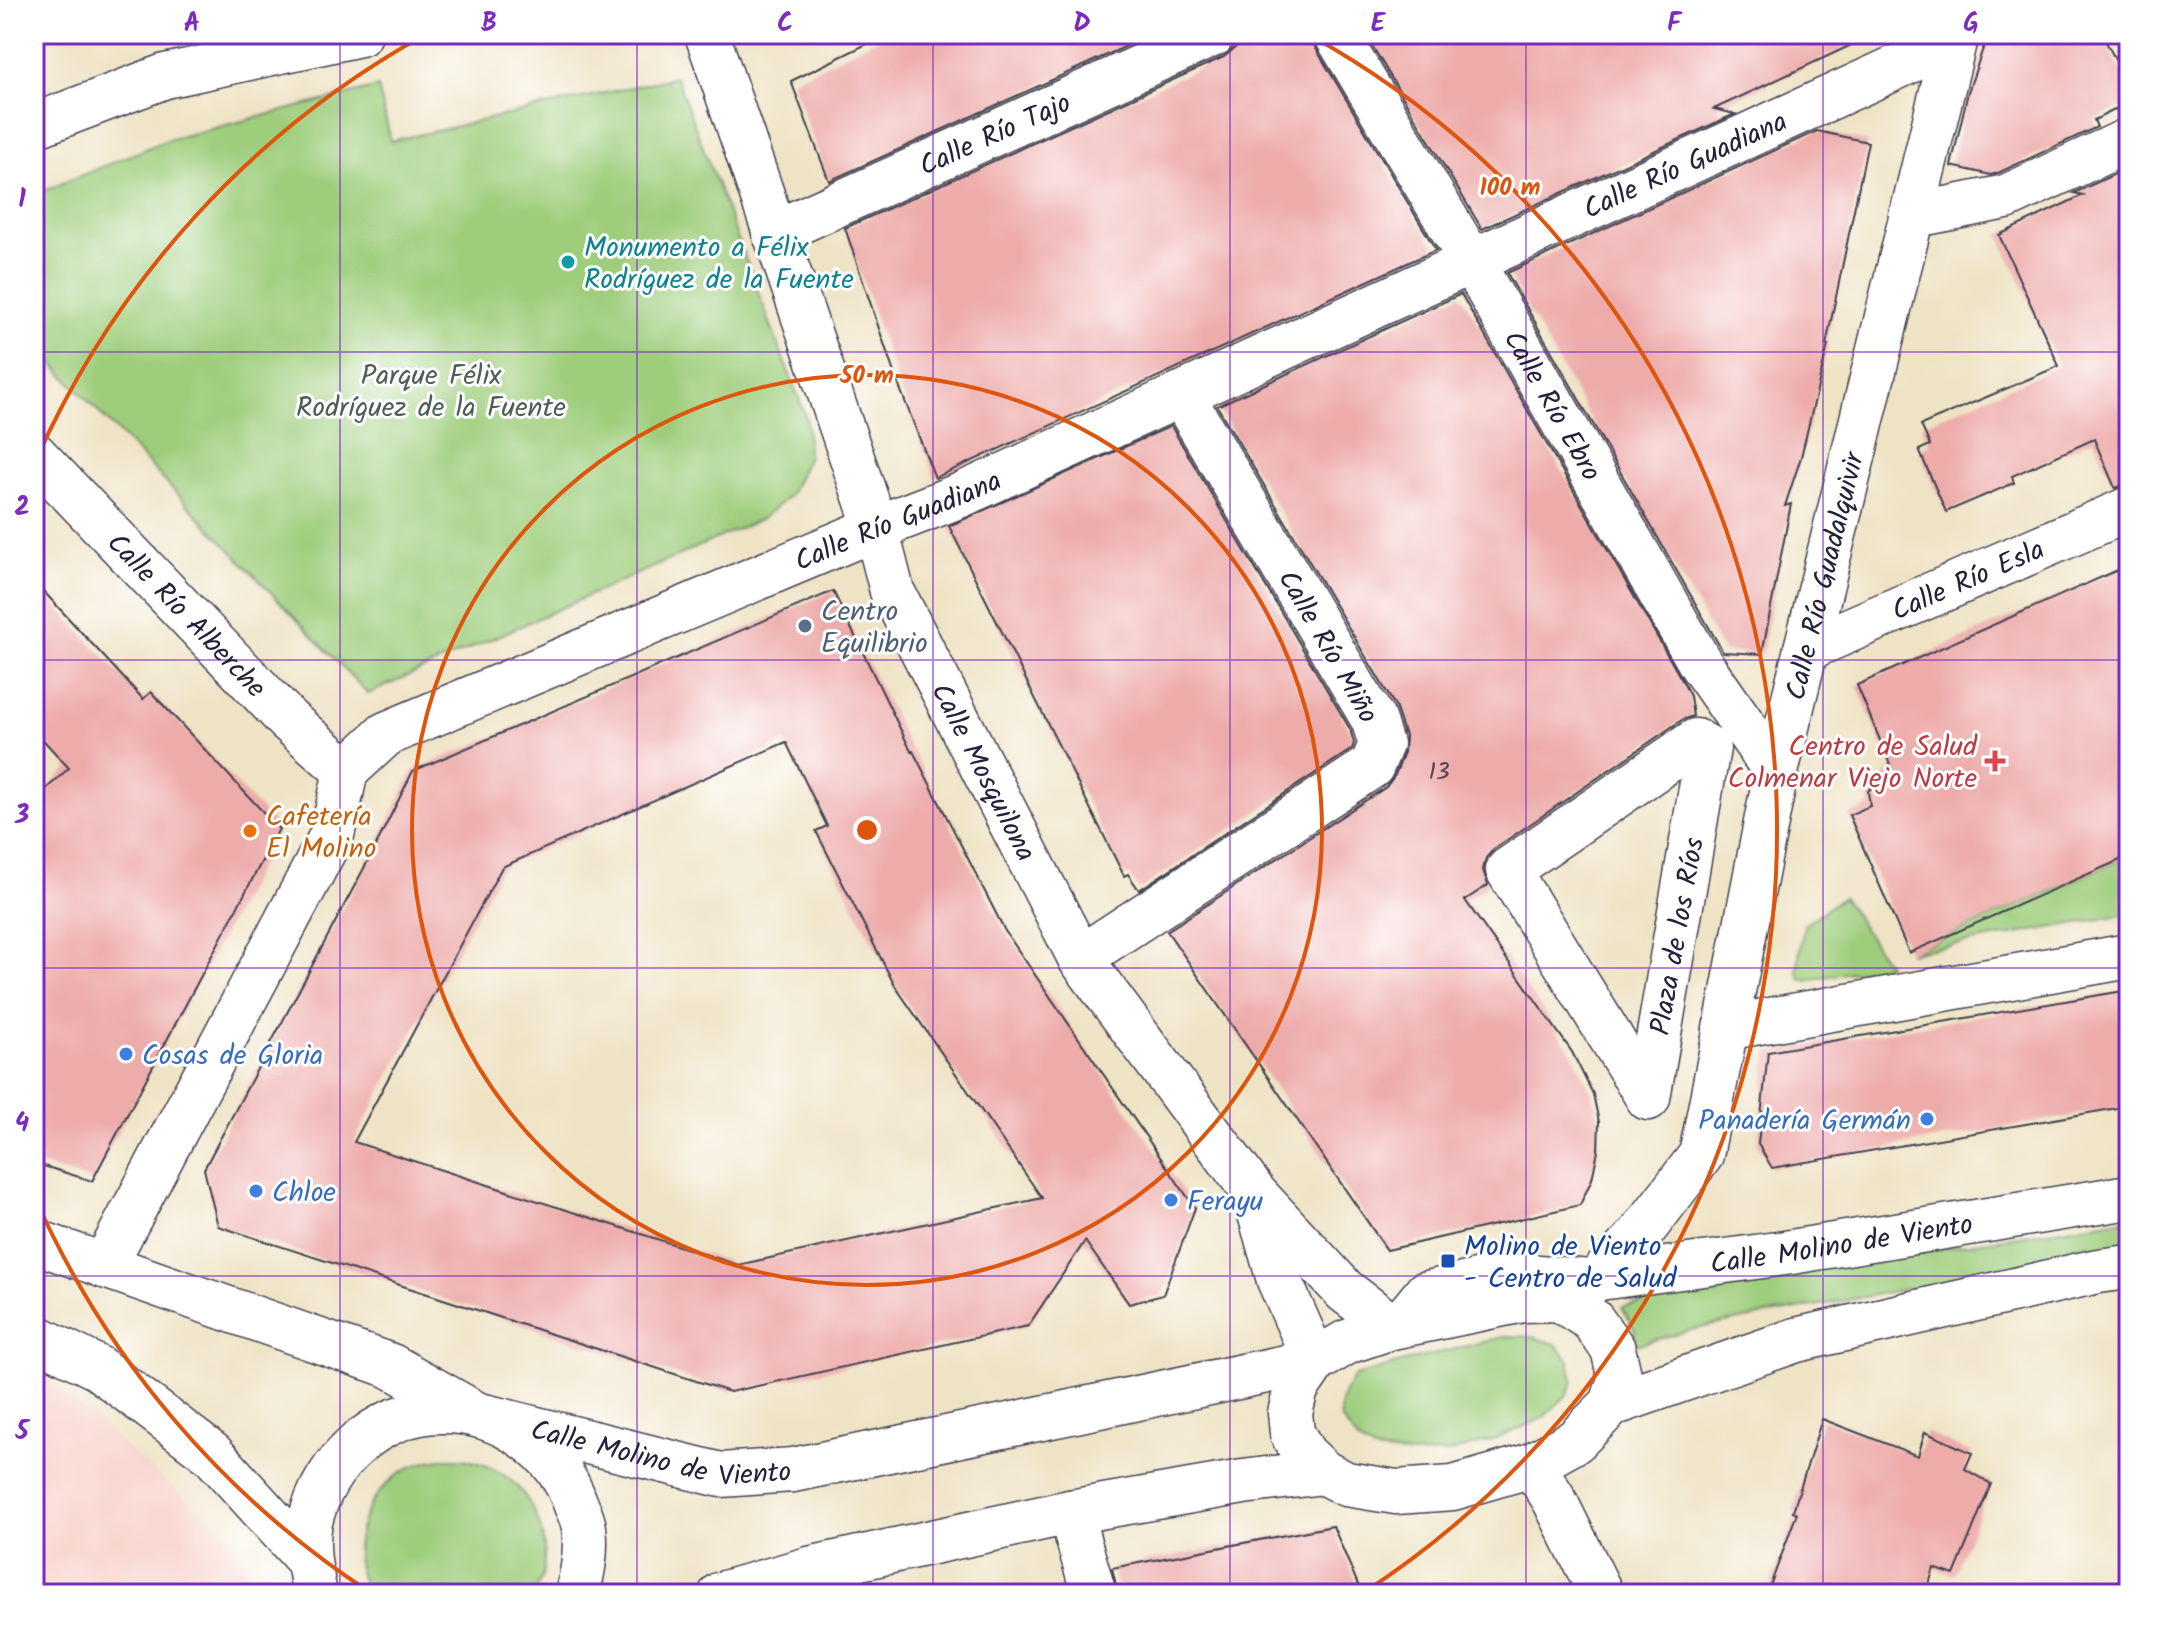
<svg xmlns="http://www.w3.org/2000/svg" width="2163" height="1628" font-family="Kalam,sans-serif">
	<rect width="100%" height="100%" fill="#fff"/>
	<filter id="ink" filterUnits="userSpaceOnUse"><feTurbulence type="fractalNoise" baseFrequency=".0125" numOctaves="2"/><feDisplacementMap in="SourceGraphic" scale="16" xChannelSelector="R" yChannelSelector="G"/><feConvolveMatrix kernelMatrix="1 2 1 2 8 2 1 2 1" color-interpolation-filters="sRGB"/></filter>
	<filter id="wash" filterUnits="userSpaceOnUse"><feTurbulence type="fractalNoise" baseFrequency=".006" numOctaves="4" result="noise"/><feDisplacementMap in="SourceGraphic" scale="32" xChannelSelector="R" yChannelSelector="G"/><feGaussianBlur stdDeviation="1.8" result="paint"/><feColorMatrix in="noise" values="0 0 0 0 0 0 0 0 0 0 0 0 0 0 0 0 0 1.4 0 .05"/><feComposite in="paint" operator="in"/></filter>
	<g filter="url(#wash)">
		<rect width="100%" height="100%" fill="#efe3c5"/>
		<polygon fill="#f7d1c8" points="34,1371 40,1373 236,1542 253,1594 34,1594"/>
		<g fill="#9ecd7c" stroke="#60785c" stroke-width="2">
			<polygon points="676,77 807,420 808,456 790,495 763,518 368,694 34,344 34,195 167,140 378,87 391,141"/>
			<polygon points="2129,782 2129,914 1909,953 2125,858"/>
			<polygon points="1843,897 1888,965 1808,980 1800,978 1797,970 1804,925"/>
			<polygon points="2129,1218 2129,1249 1775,1313 1690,1330 1636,1345 1634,1328 1622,1307 1809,1270"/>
			<polygon points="1507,1336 1532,1337 1556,1344 1569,1361 1573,1381 1566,1396 1543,1418 1496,1439 1447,1453 1412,1455 1374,1451 1360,1443 1341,1419 1340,1407 1344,1392 1355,1376 1411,1360"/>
			<path d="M 441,1459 C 451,1459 463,1458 472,1461 C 522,1473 550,1522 543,1571 C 542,1579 537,1587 534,1594 L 368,1594 C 342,1549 365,1489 411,1467 C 420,1462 431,1461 441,1459 Z"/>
		</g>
		<g id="blocks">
			<g fill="#edacaa" fill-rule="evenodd">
				<polygon points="887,34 1153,34 829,181 791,81"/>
				<polygon points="1239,34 1311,34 1315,47 1436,250 935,478 894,373 845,228 1224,57 1235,48"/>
				<polygon points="1365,34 1875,34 1714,109 1735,114 1482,229"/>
				<polygon points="1988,34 2102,34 2129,86 2129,103 2094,120 2097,127 1998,173 1991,175 1951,166 1968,92"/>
				<polygon points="1817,131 1868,142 1826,345 1828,345 1801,457 1785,506 1791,504 1762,654 1723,652 1507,273"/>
				<polygon points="2117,173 2119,178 2129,173 2129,484 2115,488 2094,439 2012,476 2014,483 1946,512 1919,450 1930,445 1921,425 2059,366 1999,235 2083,195 2074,193"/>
				<polygon points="1461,294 1683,682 1690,696 1693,716 1682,720 1494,849 1486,858 1483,870 1488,885 1465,900 1572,1052 1593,1094 1599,1122 1598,1151 1592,1179 1580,1205 1387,1250 1167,931 1386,787 1395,775 1404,752 1405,736 1395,706 1217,406"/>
				<polygon points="1171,426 1350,729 1354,743 1352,749 1139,890 1128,874 1124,876 949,526"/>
				<polygon points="2129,565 2129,856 1909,953 1849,815 1870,806 1868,791 1892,769 1857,685"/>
				<polygon points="34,581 143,699 151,692 279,829 92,1181 34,1163 34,800 69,768 34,730"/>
				<path d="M 833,591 L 911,751 L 913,751 L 1005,931 L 1195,1208 L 1163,1295 L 1129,1304 L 1085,1241 L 1028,1326 L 730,1392 L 218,1226 L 204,1169 L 372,853 L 413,771 ZM 786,742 L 827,826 L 816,831 L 895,986 L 1042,1198 L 738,1265 L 354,1142 L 502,867 Z"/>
				<polygon points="2129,990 2129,1106 1772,1168 1758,1144 1768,1052"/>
				<polygon points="1822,1419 1918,1456 1925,1432 1972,1453 1965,1469 1991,1484 1954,1575 1934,1568 1926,1594 1767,1594 1797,1513 1793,1511"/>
				<polygon points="1333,1526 1362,1594 1118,1594 1112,1568"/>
			</g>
		</g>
	</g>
	<g filter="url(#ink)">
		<use href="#blocks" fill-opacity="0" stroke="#413f50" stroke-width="2"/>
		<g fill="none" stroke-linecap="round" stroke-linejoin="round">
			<g stroke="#413f50" stroke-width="37">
				<polyline id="service" points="1392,1327 1423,1289 1510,1269 1599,1278"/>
			</g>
			<g stroke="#413f50" stroke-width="47">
				<g id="pedestrian">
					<polygon points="1696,741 1708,748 1648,1098 1508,870"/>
					<polyline points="1725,1028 2129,956"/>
				</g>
			</g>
			<g stroke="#413f50" stroke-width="47">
				<g id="minor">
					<path id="s1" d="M 707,34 L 876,528 L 892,591 L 1080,958 L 1255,1194 L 1345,1291 L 1392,1327"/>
					<path id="s2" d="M 1336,34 L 1472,262 L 1700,663 L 1776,772"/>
					<polyline points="34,126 165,76 360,34"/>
					<polyline points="1911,216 2006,197 2129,140"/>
					<path id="s3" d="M 774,233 L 1214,34"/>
					<path id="s4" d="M 34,454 L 288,720 L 346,771"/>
					<path id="s5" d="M 1806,649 L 2129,509"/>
					<polyline points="1080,958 1372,766 1381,744 1373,719 1181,394"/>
					<polyline points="1256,1200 1279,1280 1315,1361"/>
					<path id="s6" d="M 104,1266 L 332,835 L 346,771 L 386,734 L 876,528 L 961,495 L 1954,41"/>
					<path id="s7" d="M 1599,1278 L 1638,1237 L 1701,1155 L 1776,772 L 1956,34"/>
					<polyline points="1532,1465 1554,1499 1601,1594"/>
					<polyline points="1070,1512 1094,1594"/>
				</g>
			</g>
			<g stroke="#413f50" stroke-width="47">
				<g id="secondary">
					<path id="s8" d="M 34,1241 L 391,1366 L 476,1414 L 721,1475 L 793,1470 L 1315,1361"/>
					<polygon points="1559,1299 1592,1320 1613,1349 1620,1379 1612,1404 1575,1441 1532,1465 1453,1488 1396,1492 1346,1484 1323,1472 1304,1454 1292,1433 1290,1413 1296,1389 1315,1361 1347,1342 1392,1327 1523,1300"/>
					<path id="s9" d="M 1559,1299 L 1599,1278 L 1785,1253 L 2129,1197"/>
					<polyline points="34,1336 98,1368 212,1454 307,1559"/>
					<polyline points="1612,1404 1796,1340 2098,1271 2129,1267"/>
					<path d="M 315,1594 C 310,1570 305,1546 310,1522 C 324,1462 378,1412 440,1411 C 500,1410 557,1448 576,1505 C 579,1512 583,1520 584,1528 C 587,1550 583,1573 577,1594"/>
					<polyline points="721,1594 809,1569 1070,1512 1243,1482 1323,1472"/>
				</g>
			</g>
			<use href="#service" stroke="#fff" stroke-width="34"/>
			<use href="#pedestrian" stroke="#fff" stroke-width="44"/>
			<use href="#minor" stroke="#fff" stroke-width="44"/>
			<use href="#secondary" stroke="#fff" stroke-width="44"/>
		</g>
	</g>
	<path fill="none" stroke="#7b2cbf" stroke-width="2" stroke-opacity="0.55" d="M 340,34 L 340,1594M 637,34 L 637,1594M 933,34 L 933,1594M 1230,34 L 1230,1594M 1526,34 L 1526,1594M 1823,34 L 1823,1594M 34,352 L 2129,352M 34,660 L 2129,660M 34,968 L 2129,968M 34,1276 L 2129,1276"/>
	<g fill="none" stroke="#de560e" stroke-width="4">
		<circle cx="867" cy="830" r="455"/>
		<path d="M371 1593A910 910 0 0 1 36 1200M36 460A910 910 0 0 1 426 34M1308 34A910 910 0 0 1 1363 1593"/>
	</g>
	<circle fill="#0f9aa8" stroke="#fff" stroke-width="3" cx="568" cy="262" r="8"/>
	<circle fill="#5c6f8a" stroke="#fff" stroke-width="3" cx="805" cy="626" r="8"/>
	<path fill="#e0444e" stroke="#fff" stroke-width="3" d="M1991 749h8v8h8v8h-8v8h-8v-8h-8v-8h8z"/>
	<circle fill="#e8710a" stroke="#fff" stroke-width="3" cx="250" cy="831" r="8"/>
	<g fill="#3f7fe0" stroke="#fff" stroke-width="3">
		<circle cx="126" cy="1054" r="8"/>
		<circle cx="1927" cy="1119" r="8"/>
		<circle cx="256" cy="1191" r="8"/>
		<circle cx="1171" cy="1200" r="8"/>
	</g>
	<rect fill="#1a4fb4" stroke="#fff" stroke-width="3" x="1440" y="1253" width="16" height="16" rx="4"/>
	<g text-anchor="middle" stroke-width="6" stroke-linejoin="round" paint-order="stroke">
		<g font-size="24" fill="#554457">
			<text x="1439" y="779">13</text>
		</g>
		<g font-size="28" fill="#22223b" stroke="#fff">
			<text dy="10" stroke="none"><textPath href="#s3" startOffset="242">Calle Río Tajo</textPath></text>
			<text dy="10" stroke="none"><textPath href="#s6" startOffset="2026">Calle Río Guadiana</textPath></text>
			<text dy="10" stroke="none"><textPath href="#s2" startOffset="430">Calle Río Ebro</textPath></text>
			<text dy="10" stroke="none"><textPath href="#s6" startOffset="1162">Calle Río Guadiana</textPath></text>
			<text dy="10" stroke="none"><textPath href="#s7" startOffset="752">Calle Río Guadalquivir</textPath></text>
			<text dy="10" stroke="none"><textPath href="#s5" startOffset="176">Calle Río Esla</textPath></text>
			<text dy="10" stroke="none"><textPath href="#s4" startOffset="222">Calle Río Alberche</textPath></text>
			<text transform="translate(1329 646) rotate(60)" y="10">Calle Río Miño</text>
			<text dy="10" stroke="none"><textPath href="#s1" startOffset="790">Calle Mosquilona</textPath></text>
			<text transform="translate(1676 936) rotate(-80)" y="10">Plaza de los Ríos</text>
			<text dy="10" stroke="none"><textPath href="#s9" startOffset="290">Calle Molino de Viento</textPath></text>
			<text dy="10" stroke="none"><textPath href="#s8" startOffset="666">Calle Molino de Viento</textPath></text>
		</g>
		<g font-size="28" fill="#0d838f" stroke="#fff" text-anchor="start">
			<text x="584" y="256">Monumento a Félix<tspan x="584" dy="32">Rodríguez de la Fuente</tspan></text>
		</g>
		<g font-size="28" fill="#4d5e52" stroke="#fff">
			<text x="431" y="384">Parque Félix<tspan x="431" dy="32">Rodríguez de la Fuente</tspan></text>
		</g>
		<g font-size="28" fill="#4e5e75" stroke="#fff" text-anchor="start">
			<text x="821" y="620">Centro<tspan x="821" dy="32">Equilibrio</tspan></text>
		</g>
		<g font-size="28" fill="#be3a42" stroke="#fff" text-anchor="end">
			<text x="1977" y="755">Centro de Salud<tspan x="1977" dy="32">Colmenar Viejo Norte</tspan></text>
		</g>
		<g font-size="28" fill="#c56008" stroke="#fff" text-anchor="start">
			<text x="266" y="825">Cafetería<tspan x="266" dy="32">El Molino</tspan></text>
		</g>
		<g font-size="28" fill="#366cbe" stroke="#fff" text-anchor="start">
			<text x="142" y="1064">Cosas de Gloria</text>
			<text x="1911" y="1129" text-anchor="end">Panadería Germán</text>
			<text x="272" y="1201">Chloe</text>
			<text x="1187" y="1210">Ferayu</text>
		</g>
		<g font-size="28" fill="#164399" stroke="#fff" text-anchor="start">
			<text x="1464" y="1255">Molino de Viento<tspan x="1464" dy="32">- Centro de Salud</tspan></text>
		</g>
	</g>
	<circle cx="867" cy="830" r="12" fill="#de560e" stroke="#fff" stroke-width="4"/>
	<g font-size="24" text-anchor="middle" font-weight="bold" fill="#de560e" stroke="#fff" stroke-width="6" stroke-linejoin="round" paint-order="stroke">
		<text x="1510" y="195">100 m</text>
		<text x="867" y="383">50 m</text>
	</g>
	<rect width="2163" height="1628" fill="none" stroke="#fff" stroke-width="88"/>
	<rect x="44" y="44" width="2075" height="1540" fill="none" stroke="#7b2cbf" stroke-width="3"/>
	<g font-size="26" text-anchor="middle" font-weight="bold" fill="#7b2cbf">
		<text x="192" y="31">A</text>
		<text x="489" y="31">B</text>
		<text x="785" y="31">C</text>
		<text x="1082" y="31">D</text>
		<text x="1378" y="31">E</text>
		<text x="1674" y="31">F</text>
		<text x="1971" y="31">G</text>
		<text x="22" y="207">1</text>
		<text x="22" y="515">2</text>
		<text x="22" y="823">3</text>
		<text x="22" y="1131">4</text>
		<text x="22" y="1439">5</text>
	</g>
</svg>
